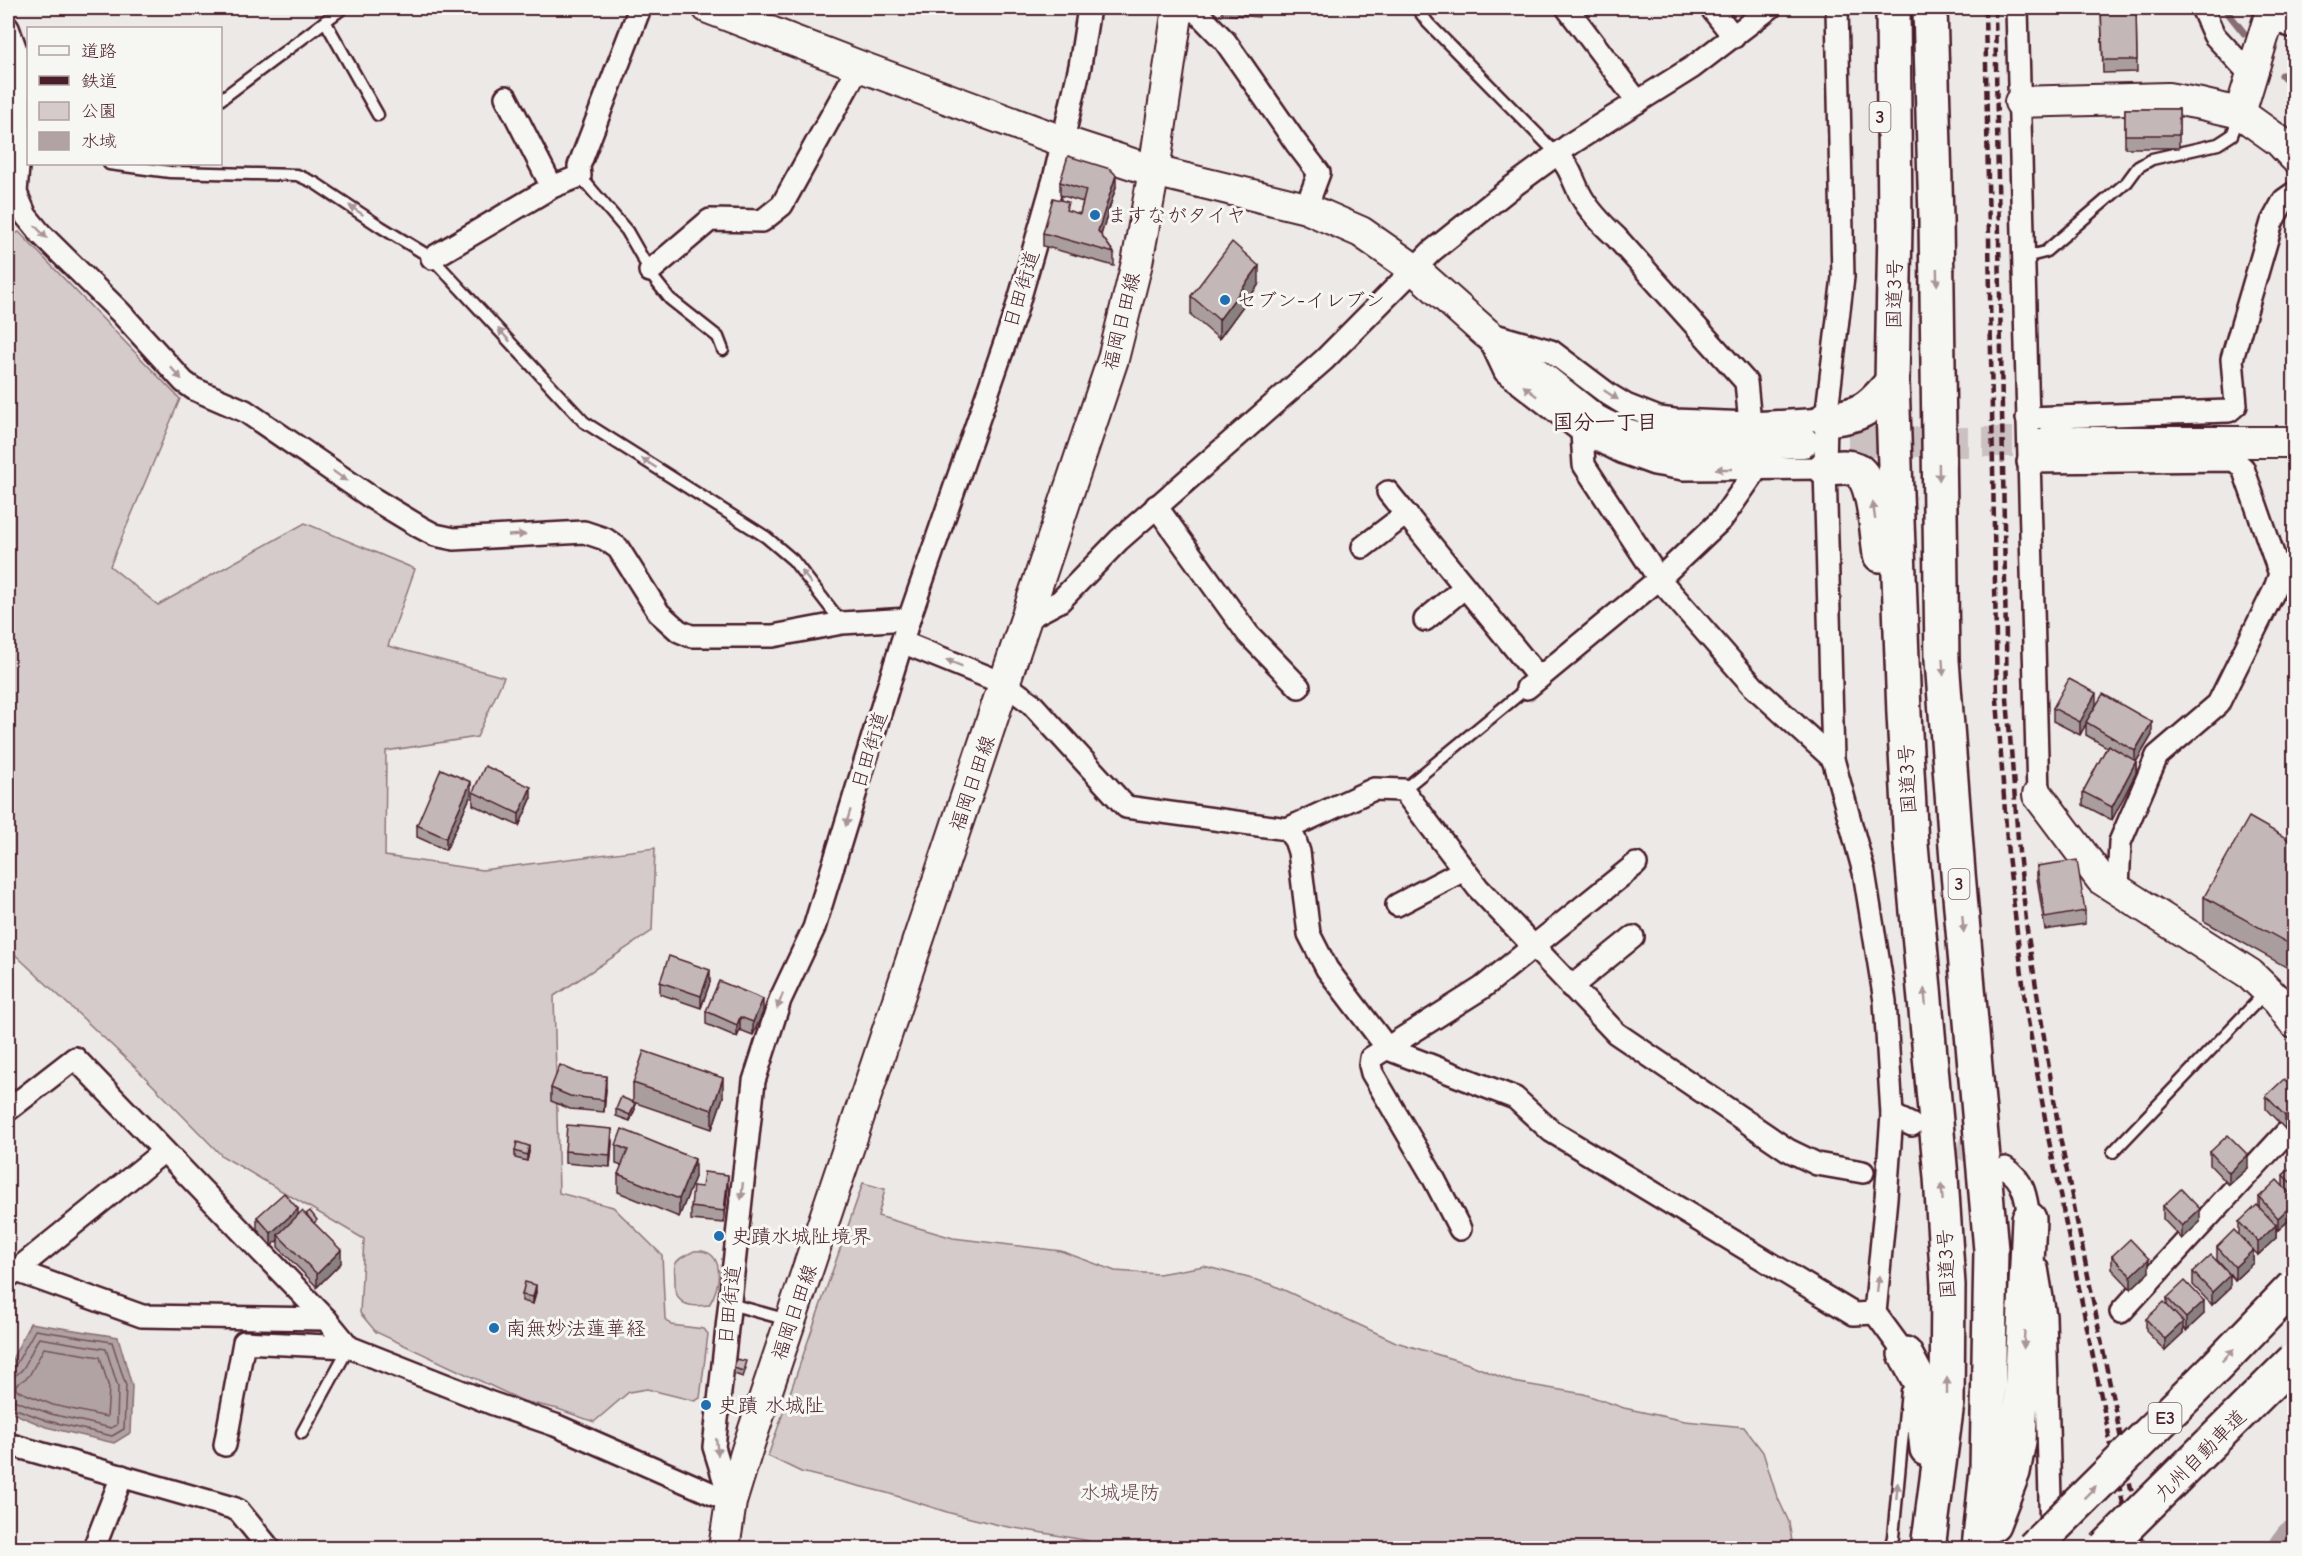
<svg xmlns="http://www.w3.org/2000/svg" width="2302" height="1556" font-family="'Comic Neue','Klee One',sans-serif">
	<rect width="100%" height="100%" fill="#ece9e6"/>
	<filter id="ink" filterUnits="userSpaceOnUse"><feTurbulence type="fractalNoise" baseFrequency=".0167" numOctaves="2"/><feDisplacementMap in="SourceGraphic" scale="12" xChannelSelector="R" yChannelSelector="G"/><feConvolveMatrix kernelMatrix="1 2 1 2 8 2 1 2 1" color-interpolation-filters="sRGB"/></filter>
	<g filter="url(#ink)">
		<g fill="#d4cbca" stroke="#8f757a" stroke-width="1.5">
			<polygon points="19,232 180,399 110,566 158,605 305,523 415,569 388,646 504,677 477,737 386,751 385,856 482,870 655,848 652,931 554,996 559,1193 613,1207 662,1255 665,1319 671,1325 704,1329 708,1334 700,1398 695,1401 647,1389 629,1392 594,1422 558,1409 523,1401 376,1332 360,1313 364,1239 222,1156 135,1067 8,948 8,238"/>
			<polygon points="863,1183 885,1189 878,1216 953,1238 1061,1251 1115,1271 1159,1274 1204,1266 1219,1270 1271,1284 1396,1342 1469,1364 1513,1382 1584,1394 1624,1408 1685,1421 1744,1427 1763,1452 1776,1494 1789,1522 1793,1548 1113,1548 1084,1540 1003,1526 950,1513 887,1493 801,1472 768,1456"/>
			<path d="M 694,1251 C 727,1248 721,1287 709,1305 C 687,1308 674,1304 675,1280 C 675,1276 674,1269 675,1265 C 678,1257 688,1255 694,1251 Z"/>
		</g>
		<polygon fill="#b1a2a3" stroke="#886e73" stroke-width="1.5" points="30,1323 118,1337 132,1386 130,1433 114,1443 46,1427 8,1411 8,1368"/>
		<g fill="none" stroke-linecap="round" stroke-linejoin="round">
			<g stroke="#73535b" stroke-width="1.5">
				<polygon points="44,1348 100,1357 109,1388 107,1417 53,1405 16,1390 16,1385 29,1376"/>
				<polyline points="8,1369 15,1366 35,1330 112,1342 126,1386 124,1429 112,1436 48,1421 8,1406"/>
				<path d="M 8,1377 C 27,1376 29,1351 39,1338 L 106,1349 L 118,1387 L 117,1425 L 111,1428 L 51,1414 L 8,1398"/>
			</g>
			<g stroke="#886e73" stroke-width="7">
				<polyline points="2224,8 2244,33"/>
				<polyline points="2282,75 2294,87"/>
			</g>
			<polyline stroke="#b1a2a3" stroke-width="40" points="2288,1548 2294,1540"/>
			<polyline stroke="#ccc1c1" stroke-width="21" stroke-dasharray="21 10" stroke-linecap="butt" points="1929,1134 1991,1162"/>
			<polyline stroke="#ccc1c1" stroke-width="30" stroke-dasharray="30 15" stroke-linecap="butt" points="1803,442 2048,442"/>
			<g stroke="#4a1f2b" stroke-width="15">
				<g id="lane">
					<polyline points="1417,8 1428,23 1557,154"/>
					<polyline points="325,21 378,115"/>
					<polyline points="220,100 343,8"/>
					<polyline points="109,164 170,172 297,175 315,183 381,227 432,258 584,422 766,537 793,560 842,623"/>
					<polyline points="580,176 627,231 655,280 670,299 718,337 723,350"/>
					<polyline points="2025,257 2045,252 2127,182 2138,167 2152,159 2218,144 2232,135 2240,114"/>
					<polyline points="1403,790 1527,688"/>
					<polyline points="2113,1152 2266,992"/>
					<polyline points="730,1304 788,1320"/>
					<polyline points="302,1433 349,1347"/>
					<polyline points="1890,1548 1893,1537 1907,1391"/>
				</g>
			</g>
			<g stroke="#4a1f2b" stroke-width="26">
				<g id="street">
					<polyline points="1193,8 1225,41 1296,143 1319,173 1306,208"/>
					<polyline points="1567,8 1638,102"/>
					<polyline points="1711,8 1734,37"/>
					<polyline points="1837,8 1843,277 1826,419 1825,468 1833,759 1864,872 1885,1001 1892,1115 1886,1198 1875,1313 1905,1354"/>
					<polyline points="2017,8 2038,795"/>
					<polyline points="2202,8 2214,35 2251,75"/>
					<polyline points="2269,19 2294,27"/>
					<polyline points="8,28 16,50 20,77 20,140 16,193 26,216 40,233 120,312 184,382 194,389 245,411 372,498 420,527 435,535 454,539 584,532 605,539 618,548 659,613 679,631 691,636 773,636 842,623 909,619"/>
					<polyline points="506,97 552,187"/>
					<path d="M 1557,154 C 1570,166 1573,181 1581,196 C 1590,212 1602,224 1616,237 L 1746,382 L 1750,423"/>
					<polyline points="432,258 552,187 580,176 579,166 640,8"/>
					<polyline points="650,271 710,220 762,221 782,205 859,66"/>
					<polyline points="1495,335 1551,351 1608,394 1626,405 1659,418 1674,420 1750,423 1826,419"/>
					<polyline points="1489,338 1505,372 1582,432 1621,452 1654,464 1683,469 1825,468"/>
					<polyline points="2027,418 2229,411 2236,405 2232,359 2272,222 2284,200 2294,193"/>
					<polyline points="1582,432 1584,465 1659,579 1753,686 1833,759"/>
					<polyline points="2028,462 2234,460 2243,468 2280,574 2274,591 2218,704 2157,756 2120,842 2118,889"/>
					<polyline points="1388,492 1539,678"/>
					<polyline points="1156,506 1248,634 1299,687"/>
					<polyline points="1363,547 1406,514"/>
					<polyline points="1028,618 1060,601 1119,540 1324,360 1432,251 1512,187 1572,143 1693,67 1770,8"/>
					<polyline points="1425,620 1465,587"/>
					<polyline points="902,642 1005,684 1031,703 1126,807 1287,829 1295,840 1299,852 1309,934 1327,969 1388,1049 1515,1098 1551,1131 1854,1314 1875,1313"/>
					<polyline points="1527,688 1659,579 1722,519 1757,469"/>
					<polyline points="1287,829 1374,789 1403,790 1478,888 1616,1033 1788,1150 1817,1164 1863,1172"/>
					<polyline points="1397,905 1464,870"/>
					<polyline points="1571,987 1633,937"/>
					<polyline points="8,1110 75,1058 326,1319 349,1347 491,1403 555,1425 731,1502"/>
					<polyline points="1892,1115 1912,1125"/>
					<path d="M 2005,1168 C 2028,1181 2027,1208 2031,1232"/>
					<polyline points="1460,1229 1433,1177 1372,1073 1370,1065 1371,1058 1482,988 1636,864"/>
					<polyline points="2037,1268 2045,1316 2051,1536"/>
					<polyline points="17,1271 142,1316 326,1319"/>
					<polyline points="8,1277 164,1151"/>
					<polyline points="2121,1312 2294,1124"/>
					<polyline points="8,1444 233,1508 239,1511 269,1548"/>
					<polyline points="225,1445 244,1342 349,1347"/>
					<polyline points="731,1502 714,1447 754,1081 780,1000 814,928 909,619 1015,314 1054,179 1080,66 1089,8"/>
					<polyline points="94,1548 122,1476"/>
				</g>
			</g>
			<g stroke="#4a1f2b" stroke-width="34">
				<g id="secondary">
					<path d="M 708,8 L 859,66 L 1062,141 L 1154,171 L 1306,208 L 1361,232 L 1414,269 L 1486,333 L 1595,420 C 1657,456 1733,444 1803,442"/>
					<polyline points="2020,102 2168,98 2201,104 2240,113 2279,141 2294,157"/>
					<polyline points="2240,113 2272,8"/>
					<polyline points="2048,442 2294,442"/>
					<polyline points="2038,795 2101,879 2250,974 2278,1001 2294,1023"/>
					<polyline points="724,1548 731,1502 747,1450 1113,359 1137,263 1154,171 1178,8"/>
				</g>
			</g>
			<g stroke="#4a1f2b" stroke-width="38">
				<g id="highway">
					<polyline points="1893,8 1895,226 1892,382 1904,714 1911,845 1941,1177 1948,1285 1947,1403 1928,1548"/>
					<polyline points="1930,8 1936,219 1942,660 1958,873 1991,1250 1987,1470 1979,1548"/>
					<path d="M 1826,419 C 1861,416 1870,409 1892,382"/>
					<path d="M 1825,468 C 1834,468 1849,465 1857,470 C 1875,481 1877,535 1880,555"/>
					<polyline points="1905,1354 1920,1382 1927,1449"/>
					<polyline points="1993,1524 2013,1472 2019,1441 2029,1219"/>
				</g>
			</g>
			<use href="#lane" stroke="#f6f6f2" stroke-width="10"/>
			<use href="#street" stroke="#f6f6f2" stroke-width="21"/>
			<use href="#secondary" stroke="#f6f6f2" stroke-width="30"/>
			<use href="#highway" stroke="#f6f6f2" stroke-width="33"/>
			<g stroke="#4a1f2b" stroke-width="4.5" stroke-dasharray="9 4.5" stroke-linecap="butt">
				<polyline points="1985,8 1997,699 2008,855 2026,1009 2049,1141 2132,1548"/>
				<polyline points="1995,8 2007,698 2019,852 2027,930 2060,1137 2143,1548"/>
			</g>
			<g stroke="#4a1f2b" stroke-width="38" stroke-linecap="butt">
				<g id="highway-bridge">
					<polyline points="2033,1548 2215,1368 2294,1286"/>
					<polyline points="2105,1548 2294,1360"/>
				</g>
			</g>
			<use href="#highway-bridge" stroke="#f6f6f2" stroke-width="33"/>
		</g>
		<g fill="#a99d9d" stroke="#4a1f2b" stroke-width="1.5">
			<polygon points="1222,8 1260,8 1259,17 1222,14"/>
			<polygon points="2101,8 2136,8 2137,72 2103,73"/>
			<rect x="2125" y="109" width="54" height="39"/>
			<polygon points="1060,182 1116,187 1101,235 1114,253 1114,266 1043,246 1043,233 1068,211 1080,214 1083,202 1060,195"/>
			<polygon points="1259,284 1219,339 1191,315 1191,296"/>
			<polygon points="2096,705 2091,714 2152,735 2136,762 2136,773 2112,820 2083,805 2083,792 2107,747 2086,735 2086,724 2080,735 2053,721 2053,708"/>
			<polygon points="473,792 531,799 519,826 473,805"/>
			<polygon points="471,795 446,850 417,837 417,825"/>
			<polygon points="2295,843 2295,972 2204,921 2204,897"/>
			<polygon points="2037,866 2085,911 2085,924 2045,930 2037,878"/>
			<polygon points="660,982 710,982 701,1008 660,994"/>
			<polygon points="706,1011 763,1012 753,1035 740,1030 737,1037 706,1024"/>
			<polygon points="578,1073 606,1089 604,1112 570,1109 551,1101 551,1088"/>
			<polygon points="633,1083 723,1097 712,1129 633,1102"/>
			<polygon points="2295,1090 2285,1129 2266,1109 2266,1096"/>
			<polygon points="616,1109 635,1109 630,1121 616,1116"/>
			<polygon points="612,1142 610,1167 565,1163 565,1151"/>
			<polygon points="616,1145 695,1177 679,1217 618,1192 618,1174 622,1166 616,1164"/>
			<polygon points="515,1151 529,1152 527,1161 515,1158"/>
			<polygon points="2210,1152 2248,1168 2229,1185 2210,1165"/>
			<polygon points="2295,1164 2295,1215 2278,1230 2276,1228 2276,1238 2258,1255 2253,1250 2253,1263 2235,1280 2217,1260 2217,1247 2239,1235 2239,1222 2259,1208 2259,1197 2283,1187 2283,1175"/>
			<polygon points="702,1187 728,1187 724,1223 691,1220 691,1207"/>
			<polygon points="2163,1206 2200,1222 2182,1239 2163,1219"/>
			<polygon points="298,1215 317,1226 341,1263 317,1287 278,1247 278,1240 271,1246 257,1229 257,1217"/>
			<polygon points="2112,1256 2149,1272 2131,1289 2112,1269"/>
			<polygon points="2193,1272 2230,1288 2212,1305 2193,1285"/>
			<polygon points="536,1292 533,1304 522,1301 522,1295"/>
			<polygon points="2167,1298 2204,1314 2186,1331 2183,1328 2183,1334 2165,1351 2146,1331 2146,1319 2167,1305"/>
			<polygon points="734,1368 746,1368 743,1377 734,1374"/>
		</g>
		<g fill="#898080" stroke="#4a1f2b" stroke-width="1.5">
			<polygon points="1116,175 1116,187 1098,244 1098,231"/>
			<polygon points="1259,266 1259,284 1219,339 1219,320"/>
			<polygon points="2096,693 2096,705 2080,735 2080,722"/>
			<polygon points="2152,722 2152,735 2136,762 2136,773 2112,820 2112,807 2135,763 2135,751"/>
			<polygon points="471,782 471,795 446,850 446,838"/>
			<polygon points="531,787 531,799 519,826 519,814"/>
			<polygon points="710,970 710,982 701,1008 701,996"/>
			<polygon points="763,999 763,1012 753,1035 753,1022"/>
			<polygon points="740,1017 740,1030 737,1037 737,1025"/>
			<polygon points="606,1076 606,1089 604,1112 604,1100"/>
			<polygon points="723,1078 723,1097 712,1129 712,1110"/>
			<polygon points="635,1103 635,1109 630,1121 630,1115"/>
			<polygon points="2295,1107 2295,1120 2285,1129 2285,1116"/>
			<polygon points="612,1129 612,1142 610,1167 610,1155"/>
			<polygon points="529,1146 529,1152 527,1161 527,1155"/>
			<polygon points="2248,1155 2248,1168 2229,1185 2229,1173"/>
			<polygon points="695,1159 695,1177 679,1217 679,1199"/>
			<polygon points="728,1175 728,1187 724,1223 724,1211"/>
			<polygon points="2295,1202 2295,1215 2278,1230 2278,1218"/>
			<polygon points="298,1209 298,1222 278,1235 278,1240 271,1246 271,1233"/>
			<polygon points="2200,1209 2200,1222 2182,1239 2182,1226"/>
			<polygon points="2276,1225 2276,1238 2258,1255 2258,1242"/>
			<polygon points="341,1250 341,1263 317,1287 317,1274"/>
			<polygon points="2253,1250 2253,1263 2235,1280 2235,1267"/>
			<polygon points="2149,1259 2149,1272 2131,1289 2131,1276"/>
			<polygon points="2230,1275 2230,1288 2212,1305 2212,1292"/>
			<polygon points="536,1285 536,1292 533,1304 533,1297"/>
			<polygon points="2204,1301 2204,1314 2186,1331 2186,1318"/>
			<polygon points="2183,1322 2183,1334 2165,1351 2165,1339"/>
		</g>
		<g fill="#c4b7b7" stroke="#4a1f2b" stroke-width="1.5">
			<polygon points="2101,8 2136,8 2137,60 2103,60"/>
			<rect x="2125" y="109" width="54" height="26"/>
			<polygon points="1068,156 1110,169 1116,175 1098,231 1114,253 1043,233 1053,198 1068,202 1066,210 1080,214 1086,190 1060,182"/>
			<polygon points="1232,242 1259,266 1219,320 1191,296"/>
			<polygon points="2069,679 2096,693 2080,722 2053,708"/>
			<polygon points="2103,694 2152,722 2135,751 2086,722"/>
			<polygon points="2108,745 2136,761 2112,807 2083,792"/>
			<polygon points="485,766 531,787 519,814 473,792"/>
			<polygon points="441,769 471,782 446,838 417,825"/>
			<polygon points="2249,817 2295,843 2295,947 2204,897"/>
			<polygon points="2077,860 2085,911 2045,918 2037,866"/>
			<polygon points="669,956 710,970 701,996 660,982"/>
			<polygon points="719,981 763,999 753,1022 740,1017 737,1025 706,1011"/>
			<polygon points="644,1051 723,1078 712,1110 633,1083"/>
			<polygon points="560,1065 578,1073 606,1076 604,1100 570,1096 551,1088"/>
			<polygon points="2284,1079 2295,1090 2295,1107 2285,1116 2266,1096"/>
			<polygon points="621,1097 635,1103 630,1115 616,1109"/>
			<polygon points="567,1125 612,1129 610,1155 565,1151"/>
			<polygon points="622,1129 695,1159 679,1199 618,1174 628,1150 616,1145"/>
			<polygon points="2228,1135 2248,1155 2229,1173 2210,1152"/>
			<polygon points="517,1142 529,1146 527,1155 515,1151"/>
			<polygon points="2295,1164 2295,1187 2283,1175"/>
			<polygon points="704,1172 728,1175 724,1211 691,1207 693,1186 702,1187"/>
			<polygon points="2277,1180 2295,1199 2295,1202 2278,1218 2259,1197"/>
			<polygon points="2181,1189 2200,1209 2182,1226 2163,1206"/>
			<polygon points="284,1193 298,1209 271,1233 257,1217"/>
			<polygon points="2257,1205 2276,1225 2258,1242 2239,1222"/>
			<polygon points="302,1211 341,1250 317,1274 278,1235"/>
			<polygon points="310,1211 317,1220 314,1223 306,1214"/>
			<polygon points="2234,1230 2253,1250 2235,1267 2217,1247"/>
			<polygon points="2130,1239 2149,1259 2131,1276 2112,1256"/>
			<polygon points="2211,1255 2230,1275 2212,1292 2193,1272"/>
			<polygon points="2185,1281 2204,1301 2186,1318 2167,1298"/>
			<polygon points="525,1282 536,1285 533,1297 522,1295"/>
			<polygon points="2164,1302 2183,1322 2165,1339 2146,1319"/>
			<polygon points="736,1359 746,1361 743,1371 734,1368"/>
		</g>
		<defs><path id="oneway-solid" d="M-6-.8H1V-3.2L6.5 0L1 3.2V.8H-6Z" transform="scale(1.5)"/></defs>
		<g fill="#a99598">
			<use href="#oneway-solid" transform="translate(356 210) rotate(-146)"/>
			<use href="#oneway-solid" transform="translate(41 232) rotate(46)"/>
			<use href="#oneway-solid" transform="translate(1937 277) rotate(89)"/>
			<use href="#oneway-solid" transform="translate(504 335) rotate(-133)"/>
			<use href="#oneway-solid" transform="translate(176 373) rotate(48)"/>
			<use href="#oneway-solid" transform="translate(1530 391) rotate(-142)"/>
			<use href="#oneway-solid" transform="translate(1611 395) rotate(33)"/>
			<use href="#oneway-solid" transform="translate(649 463) rotate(-147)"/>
			<use href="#oneway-solid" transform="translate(1724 469) rotate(-180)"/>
			<use href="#oneway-solid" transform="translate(1939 472) rotate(89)"/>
			<use href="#oneway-solid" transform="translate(340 476) rotate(35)"/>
			<use href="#oneway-solid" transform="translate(1874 511) rotate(-98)"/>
			<use href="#oneway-solid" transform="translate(517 535) rotate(-3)"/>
			<use href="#oneway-solid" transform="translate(806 577) rotate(-128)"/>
			<use href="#oneway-solid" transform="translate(954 663) rotate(-158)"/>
			<use href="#oneway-solid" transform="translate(1943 667) rotate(86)"/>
			<use href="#oneway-solid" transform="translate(848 818) rotate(107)"/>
			<use href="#oneway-solid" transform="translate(1963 924) rotate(85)"/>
			<use href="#oneway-solid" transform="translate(1925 997) rotate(-95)"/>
			<use href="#oneway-solid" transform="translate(780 1001) rotate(111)"/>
			<use href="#oneway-solid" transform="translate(742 1191) rotate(96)"/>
			<use href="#oneway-solid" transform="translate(1942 1192) rotate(-94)"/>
			<use href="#oneway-solid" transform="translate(1878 1284) rotate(-84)"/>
			<use href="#oneway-solid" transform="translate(2024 1340) rotate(93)"/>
			<use href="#oneway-solid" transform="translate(2228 1355) rotate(-46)"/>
			<use href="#oneway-solid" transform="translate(1947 1386) rotate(-90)"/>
			<use href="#oneway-solid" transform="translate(717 1447) rotate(84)"/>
			<use href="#oneway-solid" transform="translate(1897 1491) rotate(-85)"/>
			<use href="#oneway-solid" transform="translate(2090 1492) rotate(-45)"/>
		</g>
	</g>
	<g fill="#1f6fb2" stroke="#f6f6f2" stroke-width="2">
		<circle cx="1095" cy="215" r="6"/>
		<circle cx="1225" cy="300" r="6"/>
		<circle cx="719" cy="1236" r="6"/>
		<circle cx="494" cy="1328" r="6"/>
		<circle cx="706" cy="1405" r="6"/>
	</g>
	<g text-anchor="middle" stroke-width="6" stroke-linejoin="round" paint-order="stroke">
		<g fill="#f6f6f2" stroke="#7e6067" stroke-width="1.5">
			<rect x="1869.5" y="102" width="21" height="30" rx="4.5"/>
			<rect x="1948.5" y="869" width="21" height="30" rx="4.5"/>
			<rect x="2148.5" y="1403" width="33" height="30" rx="4.5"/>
		</g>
		<g font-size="18" font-weight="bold" fill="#4a1f2b">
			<text x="1880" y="123">3</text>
			<text x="1959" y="890">3</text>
			<text x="2165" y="1424">E3</text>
		</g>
		<g font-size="20" fill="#4a1f2b" stroke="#f6f6f2" text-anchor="start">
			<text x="1107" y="222">ますながタイヤ</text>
			<text x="1237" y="307">セブン-イレブン</text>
			<text x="731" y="1243">史蹟水城阯境界</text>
			<text x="506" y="1335">南無妙法蓮華経</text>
			<text x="718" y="1412">史蹟 水城阯</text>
		</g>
		<g font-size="20" fill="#4a1f2b" stroke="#f6f6f2">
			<text transform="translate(1021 289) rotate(-73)" y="7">日田街道</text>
			<text transform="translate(1894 294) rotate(-89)" y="7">国道3号</text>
			<text transform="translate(1121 321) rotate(-76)" y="7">福岡日田線</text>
			<text transform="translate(869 750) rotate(-73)" y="7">日田街道</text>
			<text transform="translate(1907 779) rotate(-93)" y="7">国道3号</text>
			<text transform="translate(972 783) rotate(-71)" y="7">福岡日田線</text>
			<text transform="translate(1946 1264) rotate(-93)" y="7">国道3号</text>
			<text transform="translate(729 1305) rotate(-84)" y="7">日田街道</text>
			<text transform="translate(794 1312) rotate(-71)" y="7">福岡日田線</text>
			<text transform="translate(2200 1455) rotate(-45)" y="7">九州自動車道</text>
		</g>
		<g font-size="20" fill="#6c4a53" stroke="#f6f6f2">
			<text x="1120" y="1499">水城堤防</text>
		</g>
		<g font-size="21" font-weight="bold" fill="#4a1f2b" stroke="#f6f6f2">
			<text x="1605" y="429">国分一丁目</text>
		</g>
	</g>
	<rect width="2302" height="1556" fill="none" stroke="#f6f6f2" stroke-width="30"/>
	<rect x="15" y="15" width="2272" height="1526" fill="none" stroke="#4a1f2b" stroke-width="2" filter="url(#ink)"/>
	<rect x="27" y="27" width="195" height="138" fill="#f6f6f2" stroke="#b1a0a2" stroke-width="1.5"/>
	<rect x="39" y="46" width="30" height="9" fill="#f6f6f2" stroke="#b1a0a2" stroke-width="1.5"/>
	<text x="81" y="57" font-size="18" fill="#4a1f2b">道路</text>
	<rect x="39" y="76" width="30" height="9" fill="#4a1f2b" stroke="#b1a0a2" stroke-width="1.5"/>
	<text x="81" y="87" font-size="18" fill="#4a1f2b">鉄道</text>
	<rect x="39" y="102" width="30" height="18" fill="#d4cbca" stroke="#b1a0a2" stroke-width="1.5"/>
	<text x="81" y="117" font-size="18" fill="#4a1f2b">公園</text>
	<rect x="39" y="132" width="30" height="18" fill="#b1a2a3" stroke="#b1a0a2" stroke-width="1.5"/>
	<text x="81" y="147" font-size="18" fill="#4a1f2b">水域</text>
</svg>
